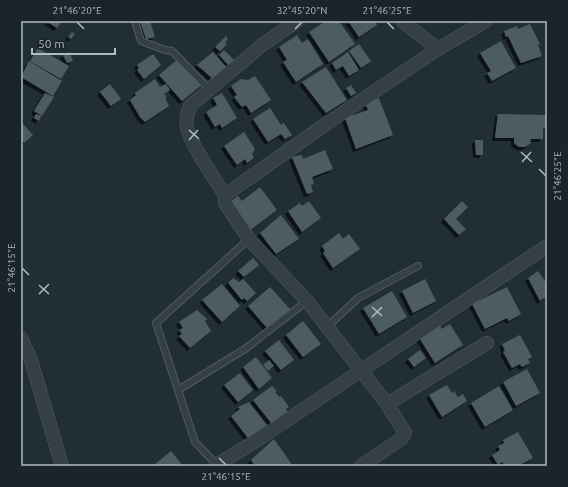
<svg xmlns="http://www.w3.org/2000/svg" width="568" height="487" font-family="Ubuntu,sans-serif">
	<defs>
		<filter id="shadow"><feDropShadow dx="-3" dy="3" stdDeviation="0" flood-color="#0009"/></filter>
	</defs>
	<rect width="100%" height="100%" fill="#212e35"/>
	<g fill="#4d5c64" filter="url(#shadow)">
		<polygon points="46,21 62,21 57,28"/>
		<polygon points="140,21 150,21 155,37 146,39"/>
		<polygon points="326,21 339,21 355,44 329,62 309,32"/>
		<polygon points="348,21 374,21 377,25 359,37"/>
		<polygon points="530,24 540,44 538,45 542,56 521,63 508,36 506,37 504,31 517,26 518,29"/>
		<polygon points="72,32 75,34 71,39 68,37"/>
		<polygon points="297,35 302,43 308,39 323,64 296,82 283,62 287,60 279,47"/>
		<polygon points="226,36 228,39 225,43 227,44 220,51 215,47"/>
		<polygon points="501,41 516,68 492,81 487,73 491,71 480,53"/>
		<polygon points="359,44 371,61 361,68 349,51"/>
		<polygon points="38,48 69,66 61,79 30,61"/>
		<polygon points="224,50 237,63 232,69 219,55"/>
		<polygon points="69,52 73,61 67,63 63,55"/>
		<polygon points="213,52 228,69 212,81 210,79 212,78 197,65"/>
		<polygon points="348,52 359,70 349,76 343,66 336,70 332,63"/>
		<polygon points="153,54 161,65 144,79 137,70 139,68 137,65"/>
		<polygon points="180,57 203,84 182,101 159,75"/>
		<polygon points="29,61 62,81 53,96 21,77"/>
		<polygon points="326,67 347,100 326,113 302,82"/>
		<polygon points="255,76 271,100 251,113 246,105 242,107 234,97 237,95 231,86 241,79 248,80"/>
		<polygon points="155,79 160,87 166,84 170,90 164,94 167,97 165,98 169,106 145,122 140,117 130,100 136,95 135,93"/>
		<polygon points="110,84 121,99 111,106 100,92"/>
		<polygon points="351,85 356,93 351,96 346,88"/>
		<polygon points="45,93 54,97 42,116 34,111"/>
		<polygon points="222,93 237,118 222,128 220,124 215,127 206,112 217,105 213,98"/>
		<polygon points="379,98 393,135 356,149 345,118 368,110 365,103"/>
		<polygon points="270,108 281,125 284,123 292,135 285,139 281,134 268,142 253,119"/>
		<polygon points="36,114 41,116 39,121 34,118"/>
		<polygon points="498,114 547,115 547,126 543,129 543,139 530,139 531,143 525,147 519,147 514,143 514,138 495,138"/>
		<polygon points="21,122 33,135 24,143 21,139"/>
		<polygon points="244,132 255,149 252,154 254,158 247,163 245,159 237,165 224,146"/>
		<polygon points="475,140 483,140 483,155 476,155"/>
		<polygon points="325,150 333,169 312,177 314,184 311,185 313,192 307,194 292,157 302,155 303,159"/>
		<polygon points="260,187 277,210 249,231 228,203 238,196 242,201"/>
		<polygon points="309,201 321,218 302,232 288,211 300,203 302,206"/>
		<polygon points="462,201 468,207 456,219 466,229 459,235 444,219"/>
		<polygon points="281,215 299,239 276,254 260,233"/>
		<polygon points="339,233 343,239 349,234 360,249 333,268 323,253 325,251 322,246"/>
		<polygon points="253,258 259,265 244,277 238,271"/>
		<polygon points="538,271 547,284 547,296 540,301 528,278"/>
		<polygon points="233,278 239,282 243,279 256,293 247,301 244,298 242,300 228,283"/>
		<polygon points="425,279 436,301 413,313 402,291"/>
		<polygon points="222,284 240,306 222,322 202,300"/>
		<polygon points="270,287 290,309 268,329 248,306"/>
		<polygon points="507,287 521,314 509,321 507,318 485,329 472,304"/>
		<polygon points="392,291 407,317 379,334 363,308"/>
		<polygon points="197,310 207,319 205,321 211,331 190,348 179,336 182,334 179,330 183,328 179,322"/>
		<polygon points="303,321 321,344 303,357 286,335"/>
		<polygon points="438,322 442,329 450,324 463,345 435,363 418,336"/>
		<polygon points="520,335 532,357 528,359 530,363 522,367 520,364 512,368 503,352 505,351 502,344"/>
		<polygon points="279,340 294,360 281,370 265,351"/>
		<polygon points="420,350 426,358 414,367 408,359"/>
		<polygon points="256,357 272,378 259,389 243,367"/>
		<polygon points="269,360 274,366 268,371 263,365"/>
		<polygon points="527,369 540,393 516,406 503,382"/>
		<polygon points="240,373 253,390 238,402 224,385"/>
		<polygon points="447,385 452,393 454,391 458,397 463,394 467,401 442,417 429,395"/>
		<polygon points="272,386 277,391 275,392 279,397 281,396 289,407 286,409 288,412 272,424 253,400"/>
		<polygon points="499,386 513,410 485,427 471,403"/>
		<polygon points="249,402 267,425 248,438 231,416 240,409 238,407"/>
		<polygon points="518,432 533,458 518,466 505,466 502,462 498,465 492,455 500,450 498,446 504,443 503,440"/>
		<polygon points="274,439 293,466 255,466 251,460"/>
		<polygon points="171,451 183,466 155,466 154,465"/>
	</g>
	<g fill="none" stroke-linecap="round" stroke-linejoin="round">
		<g stroke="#4f5b60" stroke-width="8">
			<g id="service">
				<polyline points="135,21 141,41 165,50 172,51 209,89"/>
				<polyline points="327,327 358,298 418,266"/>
				<polyline points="178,390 245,349 307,301"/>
				<polyline points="217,465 195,442 156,323 249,239"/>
			</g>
		</g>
		<g stroke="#4f5b60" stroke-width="14">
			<g id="minor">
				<path d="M 297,21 L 262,45 L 190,106 C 187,113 186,120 187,127 C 189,142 216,181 225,195 L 225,203 L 249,239 L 307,301 L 387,404 L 405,433 L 401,439 L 361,466"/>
				<polyline points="402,21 438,49"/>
				<polyline points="225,195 326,124 438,49 486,21"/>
				<polyline points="21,338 31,360 62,466"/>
				<polyline points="387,404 487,343"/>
				<polyline points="215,466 262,437 547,246"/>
			</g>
		</g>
		<use href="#service" stroke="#344046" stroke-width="6"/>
		<use href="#minor" stroke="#344046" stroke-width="13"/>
	</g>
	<path fill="none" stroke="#afbbc2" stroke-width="1.5" d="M 77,22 L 84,29M 387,22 L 394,29M 295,29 L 302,22M 189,130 L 199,139M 189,140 L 198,130M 521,152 L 532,162M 522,162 L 531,152M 539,169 L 546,176M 22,268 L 29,275M 39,285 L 49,294M 39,294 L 49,284M 372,307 L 382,316M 372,317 L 382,307M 219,458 L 226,465"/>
	<rect width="568" height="487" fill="none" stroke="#1a252a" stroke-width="44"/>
	<path d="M32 48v6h83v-6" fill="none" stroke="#afbbc2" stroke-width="2"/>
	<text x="38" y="48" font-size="12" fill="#afbbc2" stroke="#1a252a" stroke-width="3" paint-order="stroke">50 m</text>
	<rect x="22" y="22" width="524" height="443" fill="none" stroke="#afbbc2" stroke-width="1.5"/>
	<g font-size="10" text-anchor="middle" fill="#afbbc2">
		<text x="77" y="14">21°46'20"E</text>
		<text x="302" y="14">32°45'20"N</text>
		<text x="387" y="14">21°46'25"E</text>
		<text transform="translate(557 176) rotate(-90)" y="4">21°46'25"E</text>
		<text transform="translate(11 268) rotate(-90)" y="4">21°46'15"E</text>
		<text x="226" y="480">21°46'15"E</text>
	</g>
</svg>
